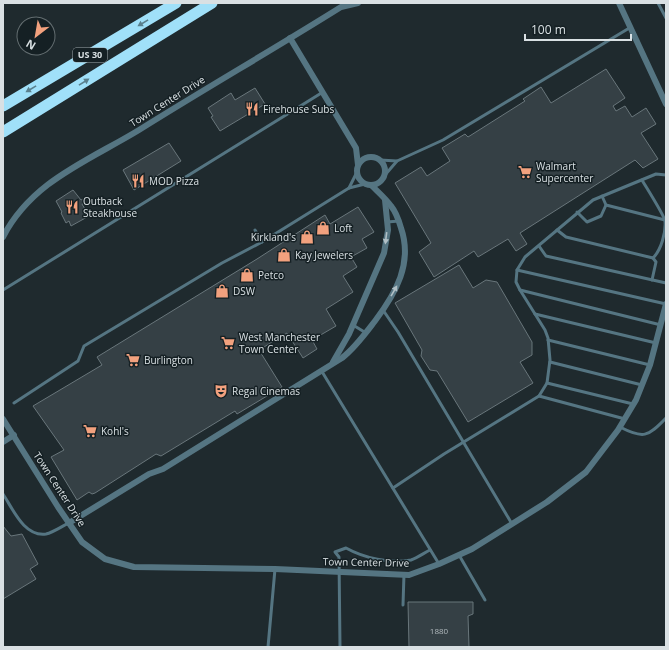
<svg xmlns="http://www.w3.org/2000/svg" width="669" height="650" font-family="'Open Sans',sans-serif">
	<rect width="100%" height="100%" fill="#1f2a2e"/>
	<g fill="#354045" stroke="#69767b">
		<polygon points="606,69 625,98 613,106 616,111 625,106 632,117 646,108 656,124 641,133 658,159 643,168 635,160 520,233 527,244 516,251 508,239 478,257 474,251 434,277 419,252 431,243 395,183 421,167 427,176 450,161 442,148 465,134 468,137 525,101 523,99 541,87 551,103"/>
		<polygon points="255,88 265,104 220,131 211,117 213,116 208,108 231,93 235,100"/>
		<polygon points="169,143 181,161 134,190 123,170"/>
		<polygon points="73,190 81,200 83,199 85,203 82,204 89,216 71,226 69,221 66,223 61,213 62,212 56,201"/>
		<polygon points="358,207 374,232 362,239 367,248 351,257 357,267 343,276 353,292 326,309 336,326 312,340 317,349 303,358 287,333 259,350 282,387 237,414 235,411 161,456 156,454 95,493 92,494 89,492 77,500 51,457 64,450 33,406 102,365 97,357 257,259 325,215 330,224"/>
		<polygon points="459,265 473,288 486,280 497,282 532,342 532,355 520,362 533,383 468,422 437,371 430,370 421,356 422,350 395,303"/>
		<polygon points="3,526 11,536 22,534 38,564 30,569 36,579 3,599"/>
		<polygon points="408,602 473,602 473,614 468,616 469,647 409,647"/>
	</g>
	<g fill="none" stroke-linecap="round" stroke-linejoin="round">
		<g stroke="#557582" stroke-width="3">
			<polyline points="658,3 666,18"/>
			<polyline points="380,160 397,161"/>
			<polyline points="385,175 397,161 443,140 631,27"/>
			<polyline points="349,188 357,172"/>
			<polyline points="602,196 606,205 665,220"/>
			<polyline points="577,212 587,222 601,216 606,205"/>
			<polyline points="387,222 399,221"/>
			<polyline points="255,230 262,242 349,188 365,184"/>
			<path d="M 557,230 L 566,237 L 653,258 C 661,250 666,233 665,221 C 664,215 646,187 642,180"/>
			<polyline points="539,246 546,256 666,283"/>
			<polyline points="517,270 666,304"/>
			<polyline points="652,280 656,262 653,258"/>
			<polyline points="3,290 323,92"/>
			<polyline points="520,290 661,325"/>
			<polyline points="383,310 398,332 512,524"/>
			<polyline points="535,314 656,343"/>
			<polyline points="353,325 366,333"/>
			<polyline points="548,340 650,365"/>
			<polyline points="550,362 642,385"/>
			<polyline points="321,370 439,564"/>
			<polyline points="547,383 633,404"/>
			<polyline points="539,396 625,419"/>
			<polyline points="14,403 78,361 84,346 222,263 262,242"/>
			<path d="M 620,427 C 643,439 648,437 666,418"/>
			<polyline points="393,488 444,454 539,396 547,383 550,360 548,338 545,330 520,290 516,282 517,270 525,257 593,200 656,174 666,175"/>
			<path d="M 3,494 C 13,509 24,537 46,534 C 54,532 62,526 69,523"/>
			<polyline points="459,555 485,600"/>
			<polyline points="403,605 404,574"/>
			<polyline points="268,647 275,569"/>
			<path d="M 340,647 L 339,557 L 335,552 L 346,548 C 364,558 390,564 411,560 C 417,558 424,553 430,550"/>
		</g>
		<g stroke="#557582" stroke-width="6">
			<polyline points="619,3 666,104"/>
			<polyline points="290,38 356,148 358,165"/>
			<circle cx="371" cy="171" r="14"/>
			<path d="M 3,237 C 32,181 88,161 139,130 C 206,88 274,49 341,7 L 358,3"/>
			<polyline points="333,362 349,334 384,253 388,230 385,200"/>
			<polyline points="3,419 58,507 82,542 105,559 134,567 275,569 409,575 439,564 472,549 547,502 586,472 618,430 636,400 650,365 666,304"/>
			<polyline points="3,442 14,435"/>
			<path d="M 69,523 L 149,474 L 163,469 L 342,358 C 355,348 365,334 375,321 C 396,293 413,263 401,228 C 399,221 396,212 391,206 C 385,198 378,192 372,186"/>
		</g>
		<g stroke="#a0e0f9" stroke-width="11">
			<polyline points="3,106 176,3"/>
			<polyline points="3,132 212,3"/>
		</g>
	</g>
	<defs><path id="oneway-solid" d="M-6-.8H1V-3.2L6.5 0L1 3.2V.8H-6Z"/></defs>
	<g fill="#5a808e">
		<use href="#oneway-solid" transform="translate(143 23) rotate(149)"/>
		<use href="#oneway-solid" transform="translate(84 82) rotate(-32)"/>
		<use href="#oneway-solid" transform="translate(31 89) rotate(149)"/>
	</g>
	<g fill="#b1c0c6">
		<use href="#oneway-solid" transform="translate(386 238) rotate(97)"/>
		<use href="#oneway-solid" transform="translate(394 291) rotate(-60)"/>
	</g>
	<defs>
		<g id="restaurant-bare" transform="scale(1.08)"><path d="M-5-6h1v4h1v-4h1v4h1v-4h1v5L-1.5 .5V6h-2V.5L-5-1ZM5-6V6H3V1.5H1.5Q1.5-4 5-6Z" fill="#f2a17e" stroke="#152024" stroke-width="2.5" paint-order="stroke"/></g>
		<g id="supermarket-bare" transform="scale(1.08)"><path d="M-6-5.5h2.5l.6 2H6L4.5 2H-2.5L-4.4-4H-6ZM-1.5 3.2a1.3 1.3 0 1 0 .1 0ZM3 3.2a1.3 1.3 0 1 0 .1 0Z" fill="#f2a17e" stroke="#152024" stroke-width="2.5" paint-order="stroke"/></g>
		<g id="shop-bare" transform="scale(1.08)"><path d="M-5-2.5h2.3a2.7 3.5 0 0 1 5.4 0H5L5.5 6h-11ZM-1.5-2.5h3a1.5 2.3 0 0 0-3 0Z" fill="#f2a17e" stroke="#152024" stroke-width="2.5" paint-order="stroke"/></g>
		<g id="theatre-bare" transform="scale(1.08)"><path d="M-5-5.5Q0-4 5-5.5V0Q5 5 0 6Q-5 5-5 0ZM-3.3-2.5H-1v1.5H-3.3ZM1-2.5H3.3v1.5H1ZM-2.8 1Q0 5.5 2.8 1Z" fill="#f2a17e" stroke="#152024" stroke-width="2.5" paint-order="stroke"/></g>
	</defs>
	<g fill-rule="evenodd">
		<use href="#restaurant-bare" x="252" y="109"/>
		<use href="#supermarket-bare" x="525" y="172"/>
		<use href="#restaurant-bare" x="138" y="181"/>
		<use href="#restaurant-bare" x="72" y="207"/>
		<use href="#shop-bare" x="323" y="228"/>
		<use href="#shop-bare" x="307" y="237"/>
		<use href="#shop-bare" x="284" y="255"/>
		<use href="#shop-bare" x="247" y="275"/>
		<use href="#shop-bare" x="222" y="291"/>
		<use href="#supermarket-bare" x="228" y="343"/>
		<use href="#supermarket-bare" x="133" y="360"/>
		<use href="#theatre-bare" x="221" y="391"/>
		<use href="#supermarket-bare" x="90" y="431"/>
	</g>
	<g text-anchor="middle" stroke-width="3" stroke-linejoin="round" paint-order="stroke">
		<g font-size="8" fill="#b0b8bc">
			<text x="439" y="634">1880</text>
		</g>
		<rect fill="#152024" stroke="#9ea6aa" stroke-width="1" x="73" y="48" width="34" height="14" rx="3"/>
		<g font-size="9" font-weight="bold" fill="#d9e0e3">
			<text x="90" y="58">US 30</text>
		</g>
		<g font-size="10" fill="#d9e0e3" stroke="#152024">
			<text transform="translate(167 101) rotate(-32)" y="4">Town Center Drive</text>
			<text transform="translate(60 489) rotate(57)" y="4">Town Center Drive</text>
			<text transform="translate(366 562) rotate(1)" y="4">Town Center Drive</text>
		</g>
		<g font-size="10" fill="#d9e0e3" stroke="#152024" text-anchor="start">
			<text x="263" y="113">Firehouse Subs</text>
			<text x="536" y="170">Walmart<tspan x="536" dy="12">Supercenter</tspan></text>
			<text x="149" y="185">MOD Pizza</text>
			<text x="83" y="205">Outback<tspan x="83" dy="12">Steakhouse</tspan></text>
			<text x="334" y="232">Loft</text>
			<text x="296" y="241" text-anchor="end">Kirkland's</text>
			<text x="295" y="259">Kay Jewelers</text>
			<text x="258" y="279">Petco</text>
			<text x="233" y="295">DSW</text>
			<text x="239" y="341">West Manchester<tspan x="239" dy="12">Town Center</tspan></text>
			<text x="144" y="364">Burlington</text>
			<text x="232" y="395">Regal Cinemas</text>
			<text x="101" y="435">Kohl's</text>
		</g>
	</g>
	<rect width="669" height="650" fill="none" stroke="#d9e0e3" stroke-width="8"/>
	<g transform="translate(36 36) rotate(211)"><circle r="19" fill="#152024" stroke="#636d70"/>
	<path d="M0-3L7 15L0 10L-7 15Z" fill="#f2a17e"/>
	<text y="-6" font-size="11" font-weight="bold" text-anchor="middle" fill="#d9e0e3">N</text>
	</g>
	<path d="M525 34v6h106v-6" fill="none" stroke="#d9e0e3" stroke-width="2"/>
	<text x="531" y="34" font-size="12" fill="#d9e0e3" stroke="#152024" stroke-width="3" paint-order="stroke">100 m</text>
</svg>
